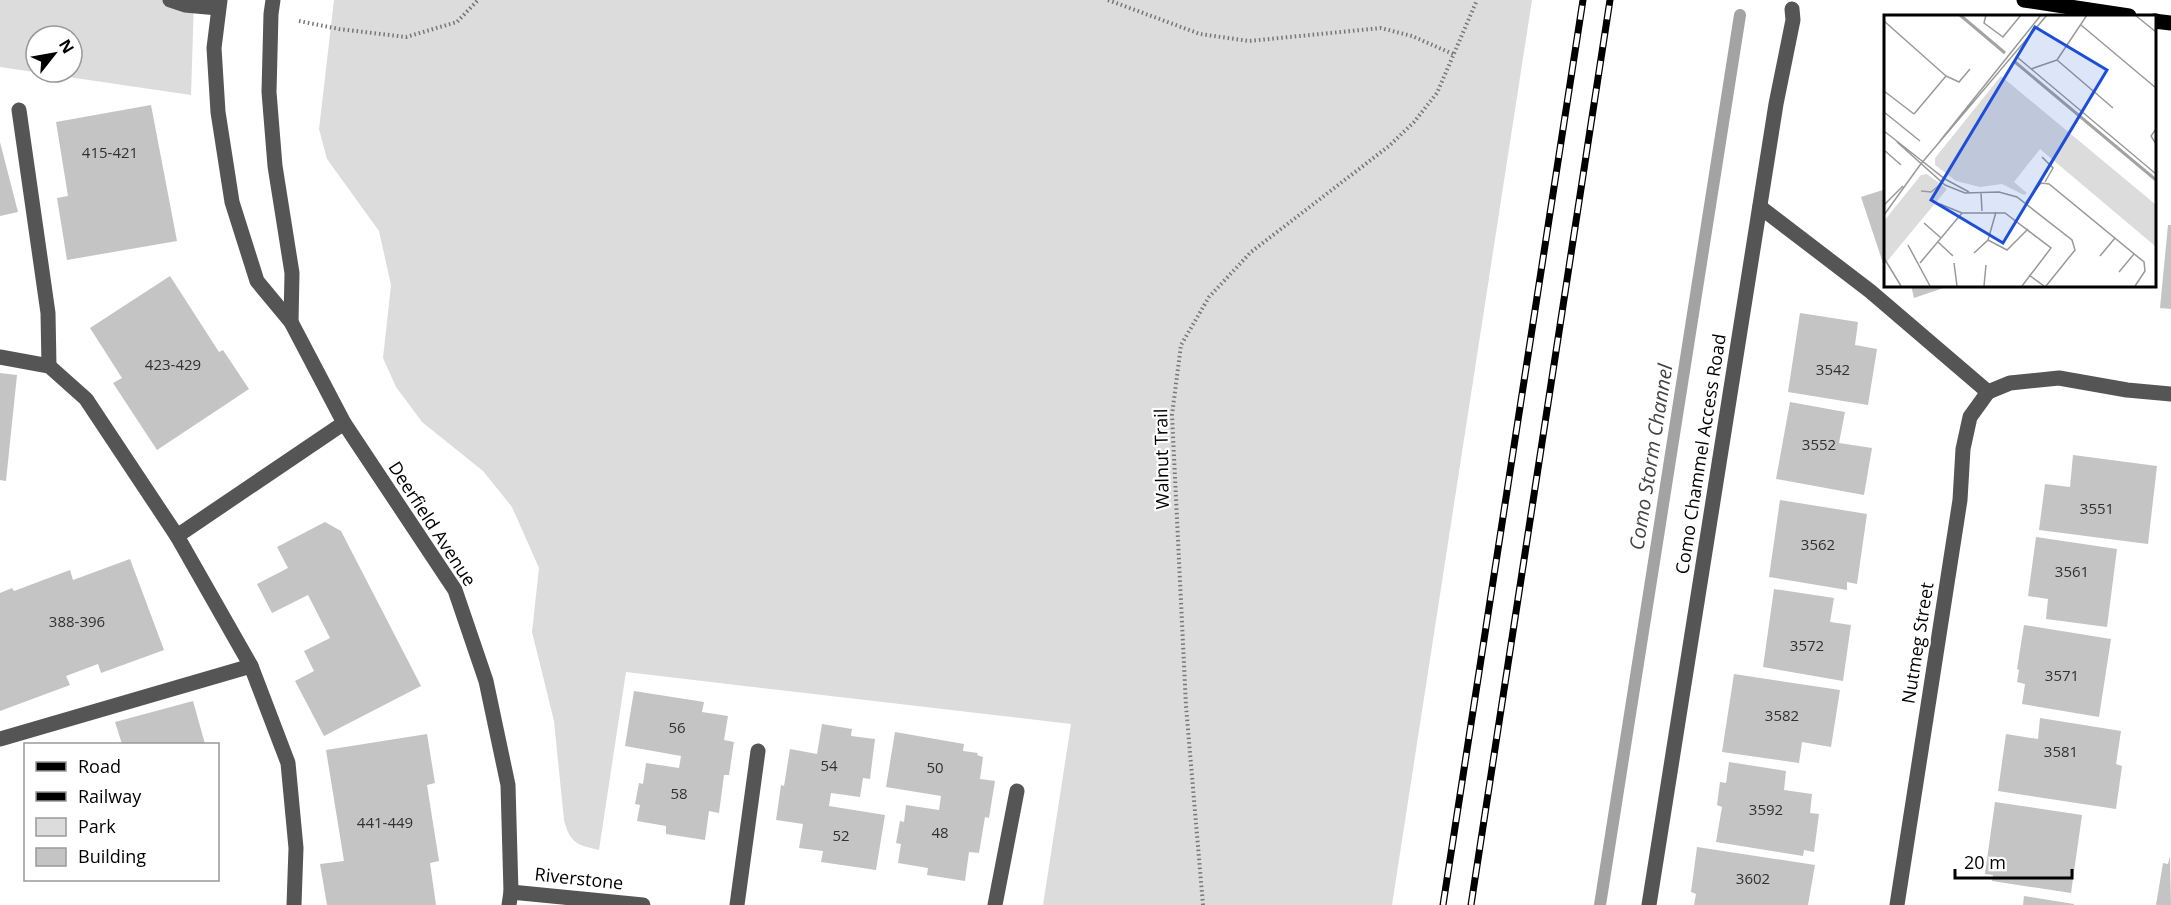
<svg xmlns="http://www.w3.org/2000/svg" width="2171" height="905" font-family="'Open Sans',sans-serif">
	<rect width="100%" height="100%" fill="#fff"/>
	<g fill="#dcdcdc" fill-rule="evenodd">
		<path d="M 0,0 L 194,0 L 191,95 L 0,67 ZM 36,36 L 72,36 L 72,72 L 36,72 Z"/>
		<path d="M 334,0 L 1532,0 L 1392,905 L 1043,905 L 1071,724 L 626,672 L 599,850 C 577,845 570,843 564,820 L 554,721 L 532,632 L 539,568 L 512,507 L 483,471 L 422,422 L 396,387 L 383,358 L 391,285 L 379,231 L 327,159 L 319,129 Z"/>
	</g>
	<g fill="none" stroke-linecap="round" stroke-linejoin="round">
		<polyline stroke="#a3a3a3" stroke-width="12" points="1600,905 1740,15"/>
	</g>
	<g fill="#c4c4c4">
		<polygon points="151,105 177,241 67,260 57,198 68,196 56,122"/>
		<polygon points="0,142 18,212 0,216"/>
		<polygon points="1886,189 1886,272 1861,197"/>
		<polygon points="2168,225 2171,225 2171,309 2160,308"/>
		<polygon points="170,276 219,352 223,350 249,389 157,450 113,383 122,378 90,328"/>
		<polygon points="1911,285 1952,285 1914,298"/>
		<polygon points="1800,313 1858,322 1855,345 1877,349 1868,405 1788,392"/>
		<polygon points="0,373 17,375 6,481 0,480"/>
		<polygon points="1790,402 1845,412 1839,443 1872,448 1864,495 1776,479"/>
		<polygon points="2073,455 2157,466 2148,544 2039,530 2045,484 2070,487"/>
		<polygon points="1780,500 1867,514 1857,584 1847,582 1847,590 1769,577"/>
		<polygon points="325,522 341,531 421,686 324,736 295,681 314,671 304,651 330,638 308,595 272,613 257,584 288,568 277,547"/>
		<polygon points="2036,537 2117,549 2107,627 2046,619 2048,599 2028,596"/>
		<polygon points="130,559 164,650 101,673 98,664 66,676 70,685 0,711 0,593 12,588 14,591 70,570 73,580"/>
		<polygon points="1774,589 1834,598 1830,622 1851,625 1843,681 1763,667"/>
		<polygon points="2024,625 2111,639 2099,717 2022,704 2025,684 2017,682 2019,670 2017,669"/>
		<polygon points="1734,674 1840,690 1831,747 1802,742 1799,763 1722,752"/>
		<polygon points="634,691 704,702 702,712 728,716 724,740 734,742 729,775 724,775 719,813 709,811 705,840 666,834 666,826 637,821 640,805 635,804 639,783 643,784 646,763 679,768 681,756 625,746"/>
		<polygon points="193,701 205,744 122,744 115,722"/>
		<polygon points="2040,718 2121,731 2116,764 2122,766 2116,809 1998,791 2006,734 2038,739"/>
		<polygon points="822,724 852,729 851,736 875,739 870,779 863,778 860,797 831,793 829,806 885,815 876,870 821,862 823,851 799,848 803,824 776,820 781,785 784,786 790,749 817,754"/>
		<polygon points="895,732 964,744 963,751 978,753 977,755 983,757 980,779 995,781 989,818 985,817 979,853 969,852 965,881 927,875 928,868 898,863 901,844 896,843 900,821 904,822 906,805 939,810 941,796 886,787"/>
		<polygon points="427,734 435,783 427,785 439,861 430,863 436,905 327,905 320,864 344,861 326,750"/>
		<polygon points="1729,762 1786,771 1784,790 1812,794 1810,813 1819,814 1814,852 1804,850 1803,856 1716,842 1722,807 1717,805 1720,782 1726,783"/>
		<polygon points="1995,802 2082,815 2071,893 1992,881 1993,875 1985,874"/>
		<polygon points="1697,847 1815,865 1808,905 1694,905 1696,894 1691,892"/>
		<polygon points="2170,856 2171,905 2156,905 2163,863 2168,864"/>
		<polygon points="2024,896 2074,904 2074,905 2023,905"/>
	</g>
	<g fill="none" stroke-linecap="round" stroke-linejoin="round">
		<g stroke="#777" stroke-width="4" stroke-dasharray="1.5 3" stroke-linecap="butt">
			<polyline points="1108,0 1200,34 1249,41 1381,28 1412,36 1453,54"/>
			<polyline points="299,21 339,29 406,37 457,22 478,0"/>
			<polyline points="1203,905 1186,706 1172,415 1181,345 1209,297 1251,252 1389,146 1414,122 1437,93 1477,0"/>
		</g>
		<g stroke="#555" stroke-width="15">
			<polyline points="170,0 185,5 218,8"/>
			<polyline points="220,0 214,48 218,112 232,202 257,281 291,322 344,423 455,590 486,681 508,785 511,892 509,905"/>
			<polyline points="273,0 271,14 269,92 275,166 292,273 291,322"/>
			<polyline points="19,110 48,313 49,366"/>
			<polyline points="1760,207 1870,291 1988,392"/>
			<polyline points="0,357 49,366 86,399 177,536 251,666 288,763 296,848 294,905"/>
			<polyline points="1988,392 2010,383 2059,378 2127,390 2171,394"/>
			<polyline points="177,536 344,423"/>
			<polyline points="0,739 251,666"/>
			<polyline points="511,892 643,905"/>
			<polyline points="737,905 758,751"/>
			<polyline points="995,905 1017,791"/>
			<polyline points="1649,905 1776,104 1793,20 1792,9"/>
			<polyline points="1897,905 1960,500 1963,449 1970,417 1988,392"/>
		</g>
		<g stroke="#000" stroke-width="15">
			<polyline points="2024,0 2129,16"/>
			<polyline points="2154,21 2171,23"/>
		</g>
		<g stroke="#000" stroke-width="7">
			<g id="rail">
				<polyline points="1443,905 1583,0"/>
				<polyline points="1471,905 1610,0"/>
			</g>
		</g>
		<use href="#rail" stroke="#fff" stroke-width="4.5" stroke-dasharray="14" stroke-linecap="butt"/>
	</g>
	<g text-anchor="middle" stroke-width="4.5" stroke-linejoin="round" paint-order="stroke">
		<g font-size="15" fill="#313131">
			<text x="110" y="158">415-421</text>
			<text x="173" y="370">423-429</text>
			<text x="1833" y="375">3542</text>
			<text x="1819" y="450">3552</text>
			<text x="2097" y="514">3551</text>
			<text x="1818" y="550">3562</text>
			<text x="2072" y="577">3561</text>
			<text x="77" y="627">388-396</text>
			<text x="1807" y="651">3572</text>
			<text x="2062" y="681">3571</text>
			<text x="1782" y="721">3582</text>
			<text x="677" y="733">56</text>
			<text x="2061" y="757">3581</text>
			<text x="829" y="771">54</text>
			<text x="935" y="773">50</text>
			<text x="679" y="799">58</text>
			<text x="1766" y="815">3592</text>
			<text x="385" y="828">441-449</text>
			<text x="940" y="838">48</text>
			<text x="841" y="841">52</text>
			<text x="1753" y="884">3602</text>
		</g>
		<g font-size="18" fill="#000" stroke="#fff">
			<text transform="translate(1701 454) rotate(-81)" y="6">Como Chammel Access Road</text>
			<text transform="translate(1162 459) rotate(-91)" y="6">Walnut Trail</text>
			<text transform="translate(432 524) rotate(57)" y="6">Deerfield Avenue</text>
			<text transform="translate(1918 643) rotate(-81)" y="6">Nutmeg Street</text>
			<text transform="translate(579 879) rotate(6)" y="6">Riverstone</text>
		</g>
		<g font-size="20" font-style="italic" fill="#444" stroke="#fff">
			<text transform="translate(1651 457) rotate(-81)" y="7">Como Storm Channel</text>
		</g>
	</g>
	<g transform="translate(1884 15)">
		<rect width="272" height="272" fill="#fff"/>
		<path d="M 117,61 L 271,189 L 271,231 L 156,134 L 130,167 L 143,178 L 140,180 L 118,169 L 96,172 L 72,166 L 51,150 L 51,143 ZM 43,159 L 63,174 L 0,250 L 0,206 L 37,160 Z" fill="#dcdcdc"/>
		<path fill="none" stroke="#a3a3a3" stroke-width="3" d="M 76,0 L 121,38M 131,47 L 272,165"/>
		<path fill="none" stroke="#999" stroke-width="1.5" d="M 102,0 L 100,8 L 119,22 L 137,0M 251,0 L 272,17M 0,6 L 62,61M 197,10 L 272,73M 133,42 L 272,159M 173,45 L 229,93M 173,45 L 203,0M 147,54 L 173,45M 62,61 L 75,67 L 86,54M 0,76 L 30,99M 0,97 L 36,126M 30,99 L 62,61M 272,114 L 267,121 L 272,129M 0,116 L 61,164 L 85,177M 56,126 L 157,0M 13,127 L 61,170 L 81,178 L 115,177 L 133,182 L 188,225 L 191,235 L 162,271M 0,135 L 17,150M 158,142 L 169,153 L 161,167M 37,176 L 47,177 L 58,168M 97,178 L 98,196M 142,187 L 157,168 L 165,169 L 260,247 L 261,256 L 251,271M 56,189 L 78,198M 0,190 L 19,171M 0,200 L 36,150 L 163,0M 40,208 L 57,223M 104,225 L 123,235 L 144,214M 54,227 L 69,241M 24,230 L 46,271M 90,238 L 104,225 L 112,197M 216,241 L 231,223M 0,243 L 17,271M 36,248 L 78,198 L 121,198 L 167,233 L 138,271M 70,248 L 73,271M 235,257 L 250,239M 145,260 L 160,271M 100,271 L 102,250"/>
		<path fill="#1d4ed8" fill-opacity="0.15" stroke="#1d4ed8" stroke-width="3" d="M 151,12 L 223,55 L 119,228 L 47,185 Z"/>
		<rect width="272" height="272" fill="none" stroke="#000" stroke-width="3"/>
	</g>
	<rect x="24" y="743" width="195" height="138" fill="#ffffff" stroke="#999999" stroke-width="1.5"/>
	<rect x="36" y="762" width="30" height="9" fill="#000000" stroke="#999999" stroke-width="1.5"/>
	<text x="78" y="773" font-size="18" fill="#000000">Road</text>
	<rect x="36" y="792" width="30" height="9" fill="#000000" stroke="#999999" stroke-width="1.5"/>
	<text x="78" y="803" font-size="18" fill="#000000">Railway</text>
	<rect x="36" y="818" width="30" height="18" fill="#dcdcdc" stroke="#999999" stroke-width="1.5"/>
	<text x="78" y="833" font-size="18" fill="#000000">Park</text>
	<rect x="36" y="848" width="30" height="18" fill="#c4c4c4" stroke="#999999" stroke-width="1.5"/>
	<text x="78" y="863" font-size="18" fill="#000000">Building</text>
	<g transform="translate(54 54) rotate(59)"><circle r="28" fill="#ffffff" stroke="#999999" stroke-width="1.5"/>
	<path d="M0-4.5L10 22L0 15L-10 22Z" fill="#000000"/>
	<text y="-9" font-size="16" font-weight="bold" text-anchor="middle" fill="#000000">N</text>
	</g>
	<path d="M1955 869v9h117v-9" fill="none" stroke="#000000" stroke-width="3"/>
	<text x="1964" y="869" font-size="18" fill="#000000" stroke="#ffffff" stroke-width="4.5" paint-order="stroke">20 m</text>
</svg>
